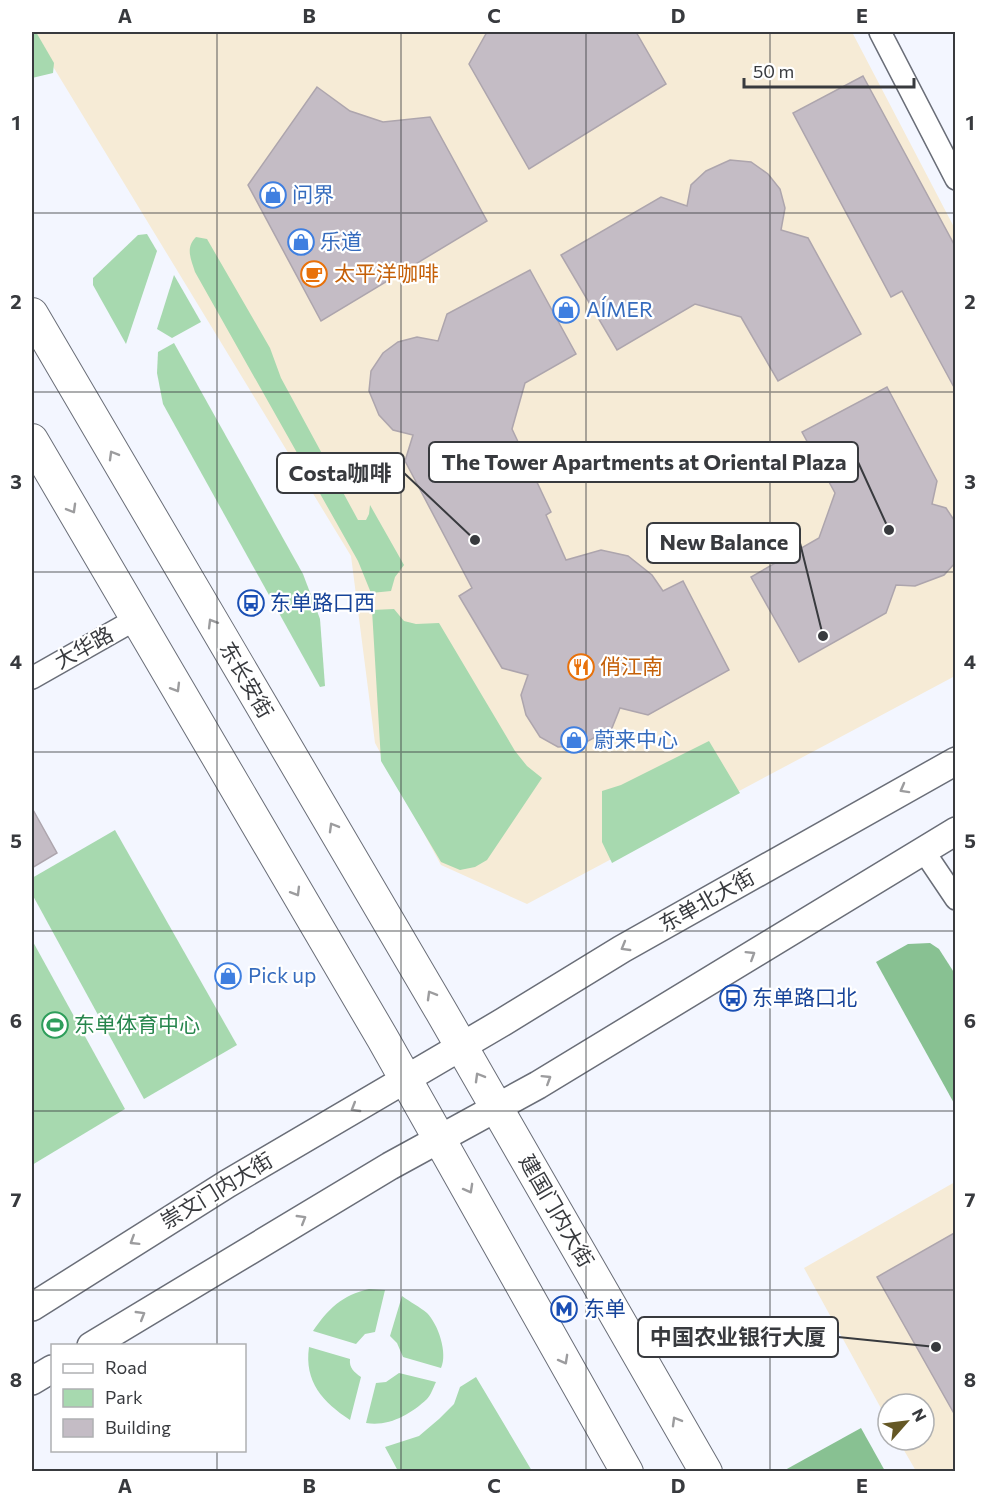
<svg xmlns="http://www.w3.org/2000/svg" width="987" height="1503" font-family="Commissioner,'Noto Sans SC',sans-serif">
	<rect width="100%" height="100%" fill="#f3f6ff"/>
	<g fill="#f6ebd6">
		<polygon points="32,32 852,32 955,229 955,676 527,904 441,865 375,743 351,556"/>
		<polygon points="955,1182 955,1471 916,1471 898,1440 924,1440 924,1404 888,1404 888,1421 804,1268"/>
	</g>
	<g fill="#a7d9af">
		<polygon points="32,32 36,32 54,63 53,73 32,78"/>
		<polygon points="147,234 157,251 126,344 93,285 93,278 138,235"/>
		<path d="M 196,237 L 207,239 L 270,348 L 281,378 L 358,520 L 366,520 L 369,514 L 370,505 L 404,565 L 395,577 L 391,591 L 371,593 L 358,561 L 195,272 C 191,259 185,248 196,237 Z"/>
		<polygon points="174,275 201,322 172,338 157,329"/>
		<polygon points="174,343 303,574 320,619 325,686 320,687 163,404 157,373 158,352"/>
		<polygon points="394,609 404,621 416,624 439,623 515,751 527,766 542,778 487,860 475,867 460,870 441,862 381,761 372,610"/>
		<polygon points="709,741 740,793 612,863 602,842 602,791 621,785"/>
		<polygon points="115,830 237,1045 144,1099 32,894 32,878"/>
		<polygon points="32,940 125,1109 32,1165"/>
		<path d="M 369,1289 L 385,1290 L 375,1332 L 365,1334 L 356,1344 L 313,1331 C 328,1309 342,1295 369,1289 Z"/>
		<path d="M 402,1296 C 410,1302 420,1307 427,1313 C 438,1324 448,1353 441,1368 L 403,1357 L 397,1343 L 390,1336 Z"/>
		<path d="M 309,1347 L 350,1359 C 349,1368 354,1372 361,1377 L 350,1420 C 323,1402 304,1382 309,1347 Z"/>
		<path d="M 399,1373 L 436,1382 C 433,1388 431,1395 427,1399 C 411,1414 389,1427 366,1423 L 376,1383 L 386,1382 Z"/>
		<polygon points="476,1377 532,1471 398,1471 385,1447 419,1436 439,1419 454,1404 460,1387"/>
	</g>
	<g fill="#88c192">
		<polygon points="930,943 939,949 955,974 955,1105 876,962 908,944"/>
		<polygon points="861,1428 885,1471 786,1471 785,1470"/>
	</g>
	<g fill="#c4bcc5" stroke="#ada5ad" stroke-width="1.5">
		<polygon points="487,32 636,32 666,84 529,169 469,64"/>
		<polygon points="863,76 956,248 956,391 902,291 891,297 793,113"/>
		<polygon points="317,87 350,111 383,122 430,117 487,221 321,321 248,185"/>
		<polygon points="730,160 751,162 768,174 780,189 785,208 781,230 808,238 861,334 778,381 741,317 695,304 617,350 561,255 661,197 687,206 691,185 706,171"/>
		<polygon points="530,270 576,354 525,383 512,429 551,512 546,515 566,560 601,550 628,556 652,575 663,591 683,581 729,670 648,715 620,708 612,728 579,746 558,747 540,737 526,715 521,695 528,675 502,668 459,596 472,588 405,461 413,435 393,430 379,415 369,391 371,371 383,353 398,342 417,337 438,341 447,314"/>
		<polygon points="887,387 937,481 932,504 946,508 956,523 956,562 944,575 915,586 896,585 886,613 799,662 751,577 819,538 835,493 802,432"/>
		<polygon points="32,808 57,853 32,868"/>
		<polygon points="956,1232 956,1417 877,1277"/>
	</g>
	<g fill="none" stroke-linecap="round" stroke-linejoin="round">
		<g stroke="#6a6e78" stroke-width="24">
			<g id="minor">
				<polyline points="880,32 956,179"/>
				<polyline points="32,678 136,619"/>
				<polyline points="923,850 956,899"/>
			</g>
		</g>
		<g stroke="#6a6e78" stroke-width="30">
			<g id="major">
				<polyline points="32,1307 227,1184 503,1022 622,949 956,761"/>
				<polyline points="91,1346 390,1166 538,1085 956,831"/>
				<polyline points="32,1381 52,1369"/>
			</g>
		</g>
		<g stroke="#6a6e78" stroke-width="34">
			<g id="highway">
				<polyline points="32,314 441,1011 706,1472"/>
				<polyline points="32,440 383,1039 627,1472"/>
			</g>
		</g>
		<use href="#minor" stroke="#fff" stroke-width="21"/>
		<use href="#major" stroke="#fff" stroke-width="27"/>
		<use href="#highway" stroke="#fff" stroke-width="32"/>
	</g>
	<defs><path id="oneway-chevron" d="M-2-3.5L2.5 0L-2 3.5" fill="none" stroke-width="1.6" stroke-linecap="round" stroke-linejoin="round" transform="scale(1.5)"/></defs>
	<g stroke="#9c9c9e">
		<use href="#oneway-chevron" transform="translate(113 455) rotate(-120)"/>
		<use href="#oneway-chevron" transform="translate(72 509) rotate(60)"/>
		<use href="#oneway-chevron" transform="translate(212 623) rotate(-121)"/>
		<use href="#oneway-chevron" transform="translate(176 688) rotate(59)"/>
		<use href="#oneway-chevron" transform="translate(904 789) rotate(151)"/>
		<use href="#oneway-chevron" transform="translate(333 827) rotate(-120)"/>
		<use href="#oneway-chevron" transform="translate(296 892) rotate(59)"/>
		<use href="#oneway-chevron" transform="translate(625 947) rotate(150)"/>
		<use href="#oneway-chevron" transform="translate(751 955) rotate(-32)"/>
		<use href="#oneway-chevron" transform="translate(431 995) rotate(-120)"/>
		<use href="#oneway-chevron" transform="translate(479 1077) rotate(-120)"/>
		<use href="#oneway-chevron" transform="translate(547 1079) rotate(-32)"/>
		<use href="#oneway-chevron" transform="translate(355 1108) rotate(149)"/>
		<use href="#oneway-chevron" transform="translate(469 1189) rotate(61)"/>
		<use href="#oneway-chevron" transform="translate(302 1219) rotate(-31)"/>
		<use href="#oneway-chevron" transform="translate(134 1241) rotate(148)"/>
		<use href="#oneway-chevron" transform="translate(141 1315) rotate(-31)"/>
		<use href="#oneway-chevron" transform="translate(564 1360) rotate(61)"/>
		<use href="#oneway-chevron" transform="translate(676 1421) rotate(-120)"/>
	</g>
	<path fill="none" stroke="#383a3e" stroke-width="1.5" stroke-opacity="0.55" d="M 217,32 L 217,1346M 401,32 L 401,1472M 586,32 L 586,1472M 770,32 L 770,1472M 32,213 L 956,213M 32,392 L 956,392M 32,572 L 956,572M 32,752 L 956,752M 32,931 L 956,931M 32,1111 L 956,1111M 32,1290 L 956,1290M 217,1450 L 217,1472"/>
	<defs>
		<g id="shop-ring" transform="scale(1.35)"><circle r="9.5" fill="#fff" stroke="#3f7fe0" stroke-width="1.5"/><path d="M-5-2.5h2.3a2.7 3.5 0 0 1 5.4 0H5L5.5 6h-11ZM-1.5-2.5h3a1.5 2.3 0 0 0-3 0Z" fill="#3f7fe0"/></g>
		<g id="cafe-ring" transform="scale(1.35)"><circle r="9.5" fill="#fff" stroke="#e8710a" stroke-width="1.5"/><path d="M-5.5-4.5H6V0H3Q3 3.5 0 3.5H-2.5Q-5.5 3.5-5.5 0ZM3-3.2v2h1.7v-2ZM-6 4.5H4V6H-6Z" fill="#e8710a"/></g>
		<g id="bus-ring" transform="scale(1.35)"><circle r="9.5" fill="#fff" stroke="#1a4fb4" stroke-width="1.5"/><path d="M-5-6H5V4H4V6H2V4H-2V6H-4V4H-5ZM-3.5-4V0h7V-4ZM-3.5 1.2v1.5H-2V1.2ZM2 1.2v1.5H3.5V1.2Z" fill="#1a4fb4"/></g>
		<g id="restaurant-ring" transform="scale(1.35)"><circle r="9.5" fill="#fff" stroke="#e8710a" stroke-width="1.5"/><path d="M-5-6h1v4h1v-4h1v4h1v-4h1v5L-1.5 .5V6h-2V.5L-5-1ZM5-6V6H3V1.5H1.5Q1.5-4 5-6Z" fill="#e8710a"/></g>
		<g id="stadium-ring" transform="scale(1.35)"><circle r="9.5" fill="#fff" stroke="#2e9e5b" stroke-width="1.5"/><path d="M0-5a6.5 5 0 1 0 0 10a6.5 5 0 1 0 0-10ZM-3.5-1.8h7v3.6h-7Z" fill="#2e9e5b"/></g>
		<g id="metro-ring" transform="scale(1.35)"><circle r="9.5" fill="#fff" stroke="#1a4fb4" stroke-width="1.5"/><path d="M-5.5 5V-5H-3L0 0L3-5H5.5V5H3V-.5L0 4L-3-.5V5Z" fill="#1a4fb4"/></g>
	</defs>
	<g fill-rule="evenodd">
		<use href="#shop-ring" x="273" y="195"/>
		<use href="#shop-ring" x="301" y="242"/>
		<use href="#cafe-ring" x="314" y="274"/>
		<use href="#shop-ring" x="566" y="310"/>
		<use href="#bus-ring" x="251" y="603"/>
		<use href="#restaurant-ring" x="581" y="667"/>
		<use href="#shop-ring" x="574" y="740"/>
		<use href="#shop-ring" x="228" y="976"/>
		<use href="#bus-ring" x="733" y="998"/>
		<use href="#stadium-ring" x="55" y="1025"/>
		<use href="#metro-ring" x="564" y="1309"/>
	</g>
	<g text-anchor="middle" stroke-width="4.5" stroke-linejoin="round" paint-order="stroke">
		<g font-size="21" fill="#366cbe" stroke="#fff" text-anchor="start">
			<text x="292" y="202">问界</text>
			<text x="320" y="249">乐道</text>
			<text x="586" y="317">AÍMER</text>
			<text x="594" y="747">蔚来中心</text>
			<text x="248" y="983">Pick up</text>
		</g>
		<g font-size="21" fill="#c56008" stroke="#fff" text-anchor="start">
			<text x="334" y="281">太平洋咖啡</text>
			<text x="600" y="674">俏江南</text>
		</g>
		<g font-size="21" fill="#164399" stroke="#fff" text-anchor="start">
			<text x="270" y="610">东单路口西</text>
			<text x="752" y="1005">东单路口北</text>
			<text x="584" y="1316">东单</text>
		</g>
		<g font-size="21" fill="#383a3e" stroke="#fff">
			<text transform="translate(84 648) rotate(-29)" y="7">大华路</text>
			<text transform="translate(246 680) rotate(60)" y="7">东长安街</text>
			<text transform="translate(707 901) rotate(-29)" y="7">东单北大街</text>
			<text transform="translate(217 1191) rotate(-31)" y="7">崇文门内大街</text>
			<text transform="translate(556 1211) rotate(60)" y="7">建国门内大街</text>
		</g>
		<g font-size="21" fill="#27864d" stroke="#fff" text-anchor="start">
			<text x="74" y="1032">东单体育中心</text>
		</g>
	</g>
	<path fill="none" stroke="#383a3e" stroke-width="2" d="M889 530L858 462M475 540L404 473M823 636L800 543M936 1347L838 1337"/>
	<g fill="#383a3e" stroke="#fff" stroke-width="2">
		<circle cx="889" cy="530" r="6"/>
		<circle cx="475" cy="540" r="6"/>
		<circle cx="823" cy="636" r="6"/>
		<circle cx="936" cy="1347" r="6"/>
	</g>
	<g fill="#fff" stroke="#383a3e" stroke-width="2">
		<rect x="429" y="442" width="429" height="40" rx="6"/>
		<rect x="277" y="453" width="127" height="40" rx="6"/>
		<rect x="647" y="523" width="153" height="40" rx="6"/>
		<rect x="638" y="1317" width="200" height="40" rx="6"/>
	</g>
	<g font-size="22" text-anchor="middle" font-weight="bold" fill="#383a3e">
		<text x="644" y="470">The Tower Apartments at Oriental Plaza</text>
		<text x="340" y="481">Costa咖啡</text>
		<text x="724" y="550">New Balance</text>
		<text x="738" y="1345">中国农业银行大厦</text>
	</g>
	<rect width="987" height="1503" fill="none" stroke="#ffffff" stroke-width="66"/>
	<rect x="51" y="1344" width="195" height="108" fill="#ffffff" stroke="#afb0b2" stroke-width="1.5"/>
	<rect x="63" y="1364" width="30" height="9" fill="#ffffff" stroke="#afb0b2" stroke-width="1.5"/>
	<text x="105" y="1374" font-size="18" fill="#383a3e">Road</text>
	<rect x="63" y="1389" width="30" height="18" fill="#a7d9af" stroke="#afb0b2" stroke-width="1.5"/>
	<text x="105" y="1404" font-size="18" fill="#383a3e">Park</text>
	<rect x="63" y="1419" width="30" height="18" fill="#c4bcc5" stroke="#afb0b2" stroke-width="1.5"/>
	<text x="105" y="1434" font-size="18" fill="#383a3e">Building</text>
	<g transform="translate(906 1422) rotate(62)"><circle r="28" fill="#ffffff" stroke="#afb0b2" stroke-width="1.5"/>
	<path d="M0-4.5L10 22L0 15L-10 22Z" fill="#655825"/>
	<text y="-9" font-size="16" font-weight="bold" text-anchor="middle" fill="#383a3e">N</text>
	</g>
	<path d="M744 78v9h170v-9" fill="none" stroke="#383a3e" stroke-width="3"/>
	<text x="753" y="78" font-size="18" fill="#383a3e" stroke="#ffffff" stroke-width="4.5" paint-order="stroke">50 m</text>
	<rect x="33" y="33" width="921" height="1437" fill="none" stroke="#383a3e" stroke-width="2"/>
	<g font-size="20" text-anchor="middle" font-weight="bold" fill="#383a3e">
		<text x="125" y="23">A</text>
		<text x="309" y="23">B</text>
		<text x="494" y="23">C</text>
		<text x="678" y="23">D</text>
		<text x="862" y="23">E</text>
		<text x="16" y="130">1</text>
		<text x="970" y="130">1</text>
		<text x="16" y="309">2</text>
		<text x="970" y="309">2</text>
		<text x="16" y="489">3</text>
		<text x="970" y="489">3</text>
		<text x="16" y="669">4</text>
		<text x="970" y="669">4</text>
		<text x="16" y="848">5</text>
		<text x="970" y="848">5</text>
		<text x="16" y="1028">6</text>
		<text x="970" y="1028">6</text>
		<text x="16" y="1207">7</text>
		<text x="970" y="1207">7</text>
		<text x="16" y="1387">8</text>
		<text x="970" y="1387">8</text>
		<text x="125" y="1493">A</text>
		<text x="309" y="1493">B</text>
		<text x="494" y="1493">C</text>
		<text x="678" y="1493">D</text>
		<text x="862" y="1493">E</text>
	</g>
</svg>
